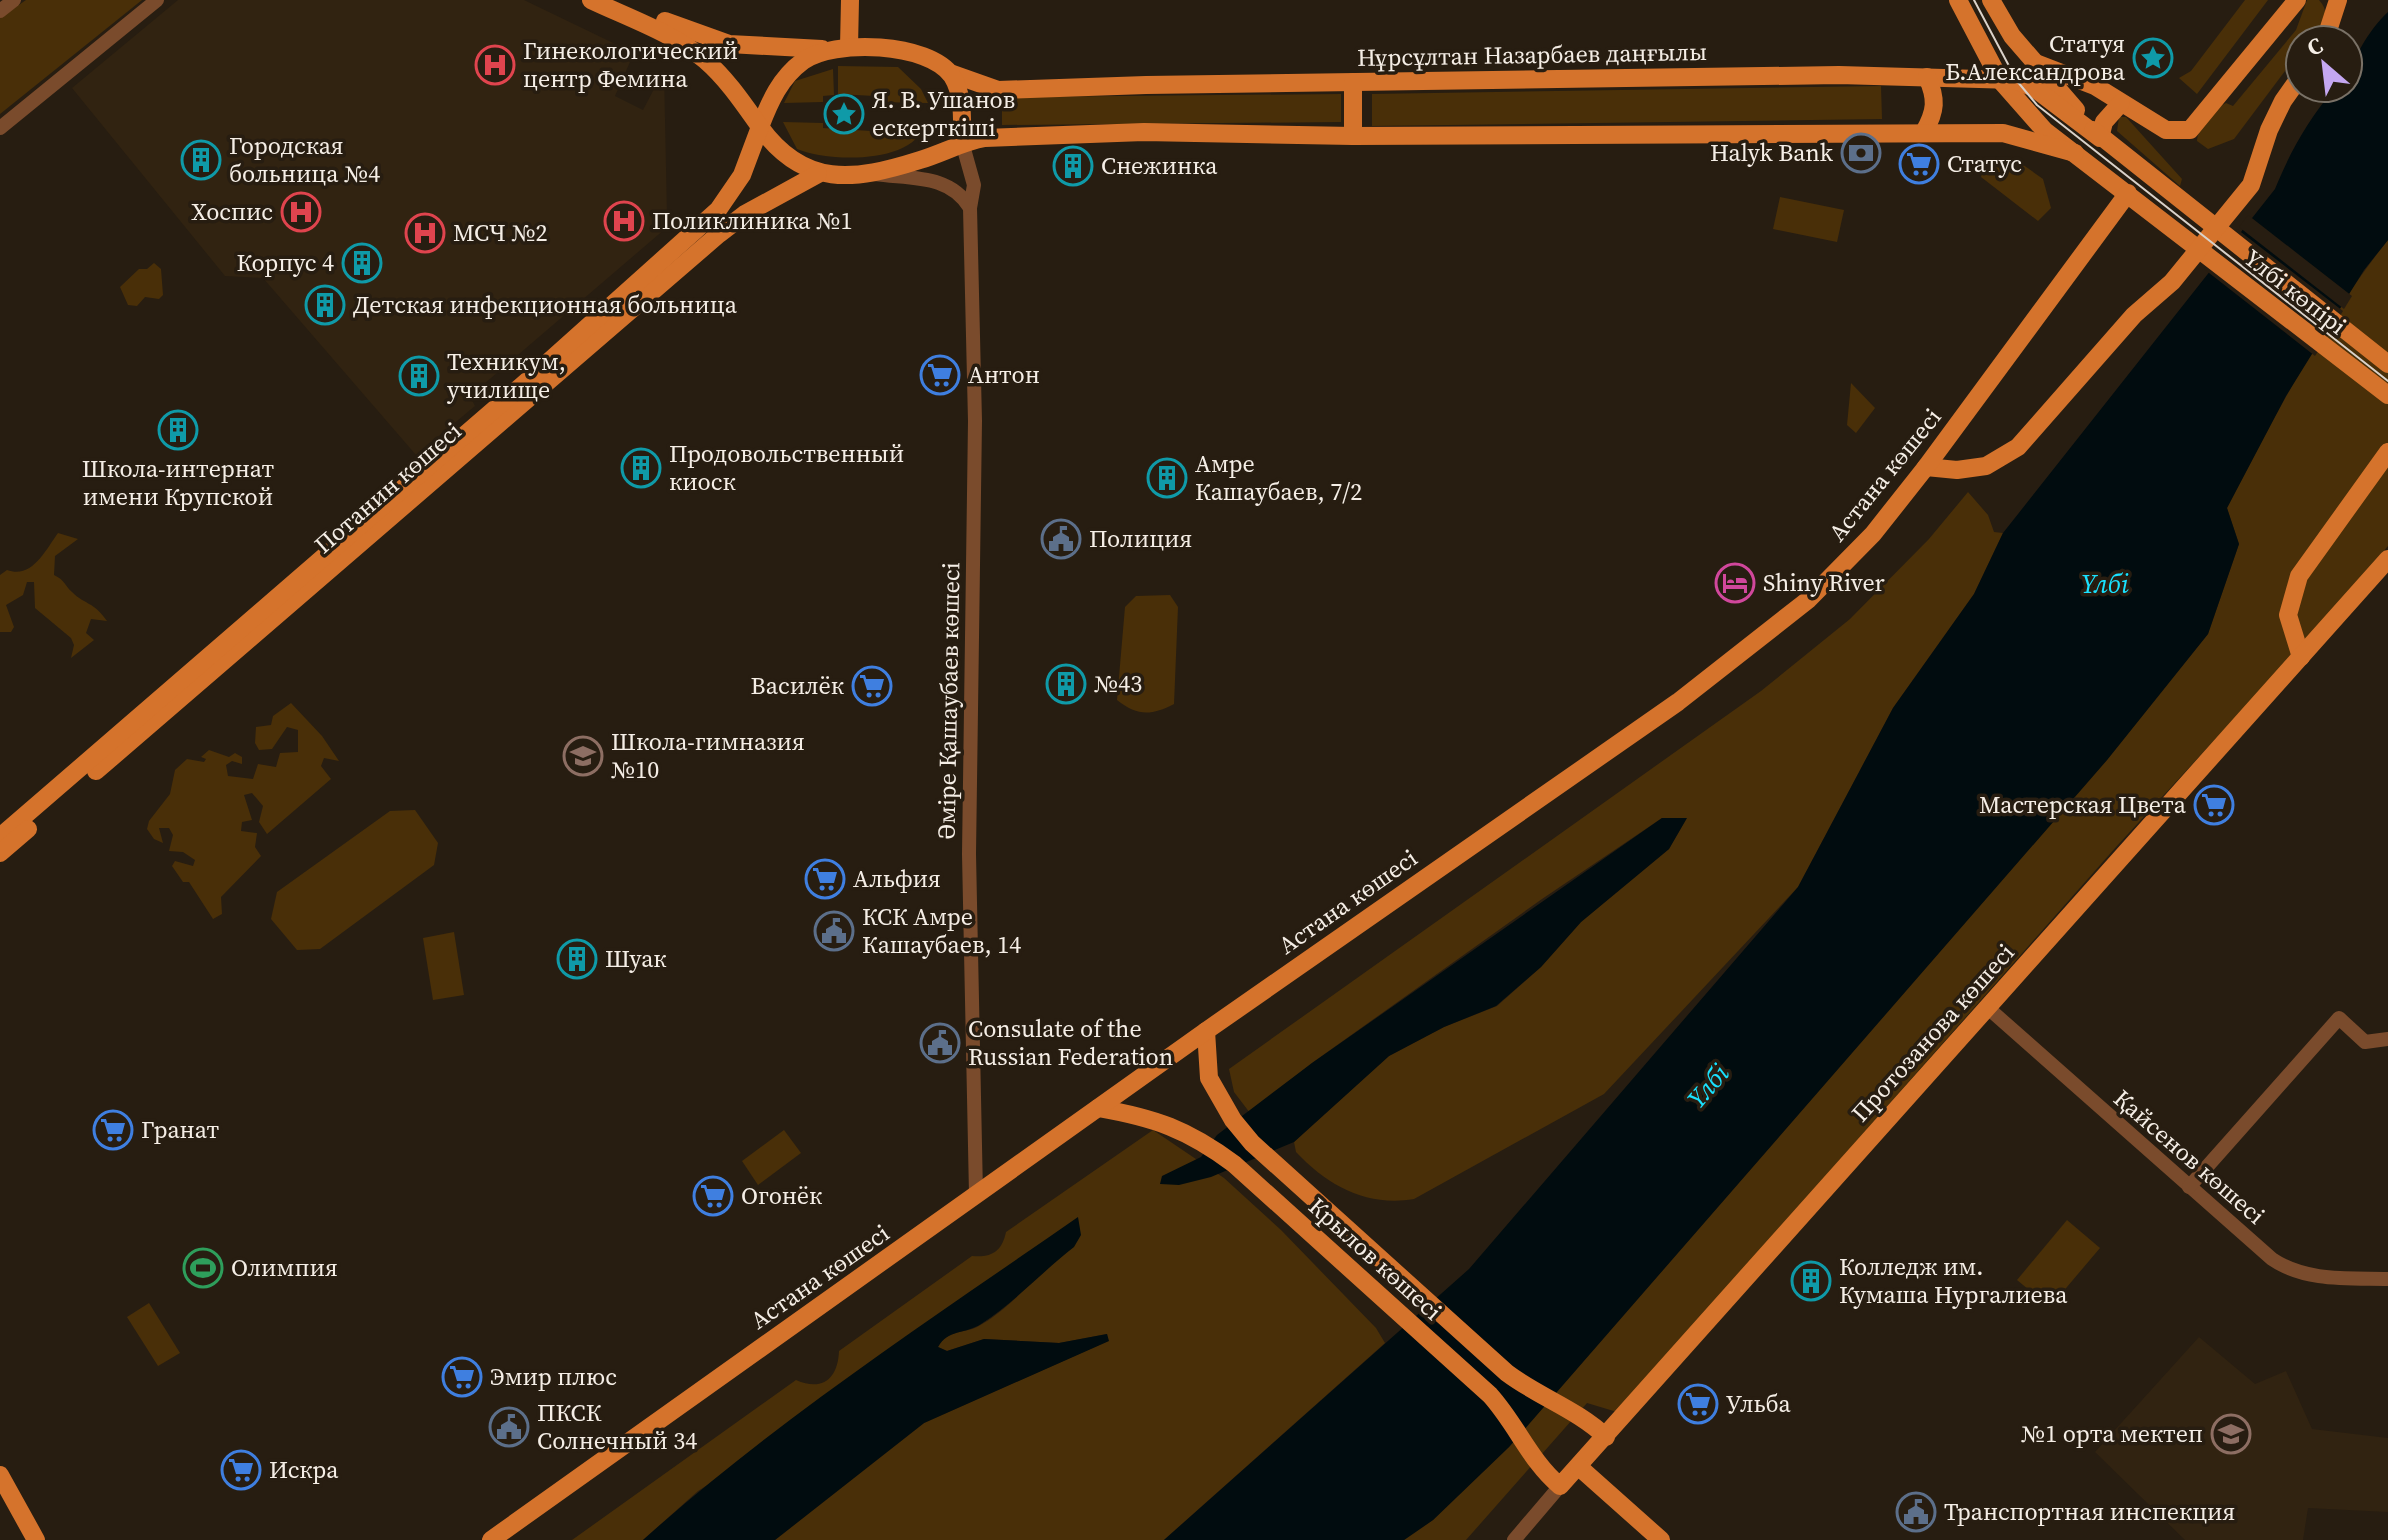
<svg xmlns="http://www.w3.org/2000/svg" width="2388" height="1540" font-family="'Source Serif 4',serif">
	<rect width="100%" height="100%" fill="#271d11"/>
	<g fill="#312311">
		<polygon points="178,0 524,0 634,53 615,96 643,110 664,70 667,216 672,223 470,396 475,406 416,455 263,278 225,276 72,88"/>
		<polygon points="2199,1337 2255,1384 2286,1371 2312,1429 2388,1438 2388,1512 2308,1508 2303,1540 2185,1540 2095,1452"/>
	</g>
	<g fill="#492f08">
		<polygon points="26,0 142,0 0,114 0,18"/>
		<polygon points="2245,0 2268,0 2197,94 2179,78 2191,71"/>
		<path d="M 2307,0 L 2319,0 C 2332,14 2324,29 2311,40 L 2300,40 L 2300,51 L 2234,139 L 2208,149 L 2197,141 C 2198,126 2214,109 2226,103 L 2233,106 L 2296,30 Z"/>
		<polygon points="838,66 898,67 921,89 928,103 874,102 874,96 838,94"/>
		<polygon points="833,69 834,95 823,96 823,102 784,103 795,81"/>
		<polygon points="1881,86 1882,119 1372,126 1372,94"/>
		<polygon points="1341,94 1341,122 1002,125 1002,97"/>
		<polygon points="2119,117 2126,117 2182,179 2180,186 2117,131"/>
		<path d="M 783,122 L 823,123 L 823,128 L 871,131 L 873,124 L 925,123 C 915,165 828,162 797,149 Z"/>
		<polygon points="2012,157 2043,179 2051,208 2038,221 1981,177 1985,164"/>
		<polygon points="1780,197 1844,210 1837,242 1773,229"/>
		<path d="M 2388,240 L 2388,546 L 2323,622 L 2116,847 L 1617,1412 L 1587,1403 L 1466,1540 L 1404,1540 L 1433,1520 L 1509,1447 L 2107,760 L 2208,634 L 2239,544 L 2227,508 C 2275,416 2323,321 2388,240 Z"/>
		<polygon points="154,263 161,269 163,295 159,299 145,297 137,306 128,305 120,287 139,269 147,269"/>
		<polygon points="1851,383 1875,408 1856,433 1847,425"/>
		<path d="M 1968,492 L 1988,515 L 1994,532 L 2003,533 L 1974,594 L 1893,708 L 1798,887 L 1604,1094 L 1414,1199 C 1367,1207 1328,1186 1296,1152 L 1294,1142 L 1389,1056 L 1444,1027 L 1497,1006 L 1541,967 L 1581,922 L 1669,849 L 1686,819 L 1662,818 L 1542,899 L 1312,1063 L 1250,1113 L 1234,1092 L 1229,1069 L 1761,691 L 1850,619 L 1929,539 Z"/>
		<path d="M 58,533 L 78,539 L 55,556 L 54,575 C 65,580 64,585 72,592 C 85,605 93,601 107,621 L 91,619 L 86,633 L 94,640 L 71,658 L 74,645 L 71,638 L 35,608 L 34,582 L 27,582 L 23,595 L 6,605 L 14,627 L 11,632 L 0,632 L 0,575 L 7,570 C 32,579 45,551 58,533 Z"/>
		<path d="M 1170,595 L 1178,607 L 1174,704 C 1151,716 1137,716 1117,700 L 1125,607 L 1136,596 Z"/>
		<polygon points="291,703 322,736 339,761 324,758 321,766 331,779 267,834 259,822 263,806 252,793 244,795 252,820 242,822 241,831 257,833 255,847 261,856 221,897 222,914 213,919 189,882 183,882 172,866 175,861 193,866 195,860 183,852 169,851 173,835 169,828 159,828 163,843 154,839 147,829 149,821 170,794 175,770 187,759 204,762 206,759 201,757 209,750 229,757 235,753 242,757 242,764 232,761 226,765 228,776 253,779 258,764 276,767 280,753 298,752 298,730 287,727 272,749 259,750 255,743 256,727 271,725 273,716"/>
		<polygon points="415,810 438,843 434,865 320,949 297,950 271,919 277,892 390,811"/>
		<polygon points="454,932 464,995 433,1000 423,938"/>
		<polygon points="784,1130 801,1153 758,1185 742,1161"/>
		<path d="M 1153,1130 L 1224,1178 L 1281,1230 L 1376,1328 L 1385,1343 L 1164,1540 L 775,1540 L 924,1423 L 1108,1341 L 1107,1334 L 1059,1343 L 984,1339 L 947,1351 L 938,1347 C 947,1330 961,1334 977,1327 C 1000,1315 1019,1295 1037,1277 L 698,1491 L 643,1540 L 572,1540 L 796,1380 C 823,1392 838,1378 839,1351 L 972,1256 C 992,1258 1002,1251 1006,1232 Z"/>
		<polygon points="2067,1220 2100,1248 2050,1307 2017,1280"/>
		<polygon points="149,1303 180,1353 158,1366 127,1317"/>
	</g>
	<g fill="#010c0f">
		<path d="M 2388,12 L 2388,240 L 2364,270 L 2286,396 L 2227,508 L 2239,544 L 2208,634 L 2107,760 L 1509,1447 L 1433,1520 L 1404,1540 L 1164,1540 L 1469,1269 L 1798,887 L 1893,708 L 1974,594 L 2003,533 L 2275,189 C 2291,150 2308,120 2335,88 L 2348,88 C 2348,64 2370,28 2388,12 Z"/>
		<polygon points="1662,818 1687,818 1669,849 1581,922 1541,967 1496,1006 1444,1027 1389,1056 1294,1142 1211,1177 1179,1185 1160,1184 1162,1176 1201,1157 1217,1135 1312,1063"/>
		<path d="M 1078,1217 L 1081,1235 L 1074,1247 C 1042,1272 1015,1302 981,1324 C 966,1334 948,1329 938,1347 L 947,1351 L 984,1339 L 1059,1343 L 1107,1334 L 1109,1341 L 924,1423 L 775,1540 L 643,1540 C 778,1419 930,1320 1078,1217 Z"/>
	</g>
	<g fill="#271d11">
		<polygon points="2248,215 2352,296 2344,309 2239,227"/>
		<polygon points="2237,229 2343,311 2315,356 2204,269"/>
	</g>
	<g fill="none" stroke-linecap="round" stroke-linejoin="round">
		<g stroke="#7a4b2c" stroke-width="14">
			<polyline points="0,11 14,0"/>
			<polyline points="0,128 157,0"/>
			<polyline points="962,142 974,185 970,208 975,421 969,854 976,1194"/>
			<path d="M 875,174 C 911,179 950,174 970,208"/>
			<path d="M 1988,1008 L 2272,1259 C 2306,1282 2349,1278 2388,1279"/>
			<polyline points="2189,1187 2339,1018 2365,1042 2388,1039"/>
			<polyline points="1514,1540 1560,1486"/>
		</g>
		<g stroke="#d5732c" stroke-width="18">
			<polyline points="1958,0 2000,80 2045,131 2388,395"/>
			<polyline points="1991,0 2012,36 2076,110"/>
			<polyline points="665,21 729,44 822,49"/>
			<polyline points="2325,40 2338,0"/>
			<polyline points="849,47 850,0"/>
			<polyline points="2038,64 2095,86 2166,130 2190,130 2297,0"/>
			<polyline points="950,73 998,90 1146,85 1839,75 2014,80 2034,88 2100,138 2104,122 2121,103"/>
			<polyline points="1353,82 1353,136"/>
			<polyline points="2093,130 2388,364"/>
			<path d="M 1924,132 C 1936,111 1937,99 1927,77"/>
			<path d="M 962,142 C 962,120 964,95 952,76 C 929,42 833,39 803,61 C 780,78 770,101 760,127 C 804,188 854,181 920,160 C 943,153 962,142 985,138 L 1144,132 L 1353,136 L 2003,133 L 2075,153"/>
			<polyline points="1926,467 1957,470 1986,466 2018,447 2134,315 2172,282 2251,185 2269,130 2283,101 2300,77"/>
			<polyline points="2301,657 2288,615 2299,576 2388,452"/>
			<polyline points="96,771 719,234 745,214 818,174"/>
			<path d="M 0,837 L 526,382 L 718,210 L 742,175 L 760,127 C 743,103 727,79 705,60 C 673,33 629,18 591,0"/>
			<polyline points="0,853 28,829"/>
			<path d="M 1206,1031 L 1209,1078 L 1233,1120 L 1252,1143 L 1507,1373 C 1539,1397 1578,1410 1606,1437"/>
			<path d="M 1098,1108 C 1155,1118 1187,1129 1234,1164 L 1490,1395 C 1517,1425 1530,1461 1560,1486 L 2388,559"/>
			<polyline points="1579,1467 1661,1540"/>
			<polyline points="0,1475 36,1540"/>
			<polyline points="491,1540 1206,1031 1678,702 1808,600 1873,534 1926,467 2128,193"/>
		</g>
		<polyline stroke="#dad2ca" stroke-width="2" points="1974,0 2017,81 2037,105 2388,381"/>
	</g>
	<defs>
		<g id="sight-ring" transform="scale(2)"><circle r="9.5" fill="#271d11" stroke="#0f9aa8" stroke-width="1.5"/><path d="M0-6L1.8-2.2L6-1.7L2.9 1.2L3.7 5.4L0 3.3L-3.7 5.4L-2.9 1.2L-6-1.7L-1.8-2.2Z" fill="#0f9aa8"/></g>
		<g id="hospital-ring" transform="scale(2)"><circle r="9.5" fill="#271d11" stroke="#e0444e" stroke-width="1.5"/><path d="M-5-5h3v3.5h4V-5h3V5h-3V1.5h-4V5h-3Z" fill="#e0444e"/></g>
		<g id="bank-ring" transform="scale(2)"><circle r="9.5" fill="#271d11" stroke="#5c6f8a" stroke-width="1.5"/><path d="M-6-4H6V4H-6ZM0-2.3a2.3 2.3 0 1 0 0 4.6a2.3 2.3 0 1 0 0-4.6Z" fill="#5c6f8a"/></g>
		<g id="building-ring" transform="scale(2)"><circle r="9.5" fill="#271d11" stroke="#0f9aa8" stroke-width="1.5"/><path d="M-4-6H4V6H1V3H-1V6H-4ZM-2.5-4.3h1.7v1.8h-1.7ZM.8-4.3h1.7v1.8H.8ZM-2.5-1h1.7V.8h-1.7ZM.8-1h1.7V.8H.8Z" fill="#0f9aa8"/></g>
		<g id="supermarket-ring" transform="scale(2)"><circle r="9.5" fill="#271d11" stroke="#3f7fe0" stroke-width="1.5"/><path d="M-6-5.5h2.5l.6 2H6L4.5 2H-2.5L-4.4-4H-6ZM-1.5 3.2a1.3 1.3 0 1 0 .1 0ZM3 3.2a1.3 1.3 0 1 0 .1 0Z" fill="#3f7fe0"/></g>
		<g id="civic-ring" transform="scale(2)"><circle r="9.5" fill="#271d11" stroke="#5c6f8a" stroke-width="1.5"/><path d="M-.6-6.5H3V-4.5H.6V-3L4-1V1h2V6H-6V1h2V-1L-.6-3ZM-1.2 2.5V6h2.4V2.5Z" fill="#5c6f8a"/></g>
		<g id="hotel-ring" transform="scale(2)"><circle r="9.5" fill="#271d11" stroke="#d1479c" stroke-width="1.5"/><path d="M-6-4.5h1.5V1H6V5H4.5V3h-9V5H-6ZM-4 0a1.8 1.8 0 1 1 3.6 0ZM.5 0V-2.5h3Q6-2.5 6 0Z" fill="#d1479c"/></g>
		<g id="school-ring" transform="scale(2)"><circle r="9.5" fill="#271d11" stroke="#8d6e63" stroke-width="1.5"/><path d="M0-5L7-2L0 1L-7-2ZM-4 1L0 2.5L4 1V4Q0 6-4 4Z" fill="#8d6e63"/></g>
		<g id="stadium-ring" transform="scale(2)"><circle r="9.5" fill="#271d11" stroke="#2e9e5b" stroke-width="1.5"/><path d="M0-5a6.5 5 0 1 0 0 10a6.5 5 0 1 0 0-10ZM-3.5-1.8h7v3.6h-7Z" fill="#2e9e5b"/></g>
	</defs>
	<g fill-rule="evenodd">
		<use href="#sight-ring" x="2153" y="58"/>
		<use href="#hospital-ring" x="495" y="65"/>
		<use href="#sight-ring" x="844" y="114"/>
		<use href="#bank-ring" x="1861" y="153"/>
		<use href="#building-ring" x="201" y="160"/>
		<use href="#supermarket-ring" x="1919" y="164"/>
		<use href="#building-ring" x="1073" y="166"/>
		<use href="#hospital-ring" x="301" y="212"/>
		<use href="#hospital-ring" x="624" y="221"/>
		<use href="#hospital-ring" x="425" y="233"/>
		<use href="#building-ring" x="362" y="263"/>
		<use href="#building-ring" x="325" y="305"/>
		<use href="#supermarket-ring" x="940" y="375"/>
		<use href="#building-ring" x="419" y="376"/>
		<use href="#building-ring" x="178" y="430"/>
		<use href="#building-ring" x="641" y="468"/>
		<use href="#building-ring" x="1167" y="478"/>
		<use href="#civic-ring" x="1061" y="539"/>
		<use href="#hotel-ring" x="1735" y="583"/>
		<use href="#building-ring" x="1066" y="684"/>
		<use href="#supermarket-ring" x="872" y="686"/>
		<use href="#school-ring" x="583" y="756"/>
		<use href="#supermarket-ring" x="2214" y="805"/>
		<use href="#supermarket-ring" x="825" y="879"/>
		<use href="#civic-ring" x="834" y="931"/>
		<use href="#building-ring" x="577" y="959"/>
		<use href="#civic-ring" x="940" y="1043"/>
		<use href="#supermarket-ring" x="113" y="1130"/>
		<use href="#supermarket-ring" x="713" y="1196"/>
		<use href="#stadium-ring" x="203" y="1268"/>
		<use href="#building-ring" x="1811" y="1281"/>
		<use href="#supermarket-ring" x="462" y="1377"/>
		<use href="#supermarket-ring" x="1698" y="1404"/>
		<use href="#civic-ring" x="509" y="1427"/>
		<use href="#school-ring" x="2231" y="1434"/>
		<use href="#supermarket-ring" x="241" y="1470"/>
		<use href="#civic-ring" x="1916" y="1512"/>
	</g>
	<g text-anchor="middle" stroke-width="7" stroke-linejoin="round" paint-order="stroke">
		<g font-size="24" fill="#f5eee6" stroke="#271d11" text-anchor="start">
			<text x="2125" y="52" text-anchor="end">Статуя<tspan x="2125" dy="28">Б.Александрова</tspan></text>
			<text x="523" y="59">Гинекологический<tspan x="523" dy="28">центр Фемина</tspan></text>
			<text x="872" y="108">Я. В. Ушанов<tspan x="872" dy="28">ескерткіші</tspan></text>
			<text x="229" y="154">Городская<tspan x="229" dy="28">больница №4</tspan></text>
			<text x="1833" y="161" text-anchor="end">Halyk Bank</text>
			<text x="1947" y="172">Статус</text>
			<text x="1101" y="174">Снежинка</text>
			<text x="273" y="220" text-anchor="end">Хоспис</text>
			<text x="652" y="229">Поликлиника №1</text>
			<text x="453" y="241">МСЧ №2</text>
			<text x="334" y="271" text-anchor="end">Корпус 4</text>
			<text x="353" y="313">Детская инфекционная больница</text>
			<text x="447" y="370">Техникум,<tspan x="447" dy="28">училище</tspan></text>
			<text x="968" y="383">Антон</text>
			<text x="669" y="462">Продовольственный<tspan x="669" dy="28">киоск</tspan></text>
			<text x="1195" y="472">Амре<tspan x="1195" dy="28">Кашаубаев, 7/2</tspan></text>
			<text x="178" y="477" text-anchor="middle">Школа-интернат<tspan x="178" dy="28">имени Крупской</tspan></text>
			<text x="1089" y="547">Полиция</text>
			<text x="1763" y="591">Shiny River</text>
			<text x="1094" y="692">№43</text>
			<text x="844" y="694" text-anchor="end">Василёк</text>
			<text x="611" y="750">Школа-гимназия<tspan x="611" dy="28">№10</tspan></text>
			<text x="2186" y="813" text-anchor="end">Мастерская Цвета</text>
			<text x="853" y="887">Альфия</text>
			<text x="862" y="925">КСК Амре<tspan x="862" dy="28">Кашаубаев, 14</tspan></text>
			<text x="605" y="967">Шуак</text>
			<text x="968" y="1037">Consulate of the<tspan x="968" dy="28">Russian Federation</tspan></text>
			<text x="141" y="1138">Гранат</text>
			<text x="741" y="1204">Огонёк</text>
			<text x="1839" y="1275">Колледж им.<tspan x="1839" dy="28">Кумаша Нургалиева</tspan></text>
			<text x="231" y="1276">Олимпия</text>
			<text x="490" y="1385">Эмир плюс</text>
			<text x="1726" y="1412">Ульба</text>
			<text x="537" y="1421">ПКСК<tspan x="537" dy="28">Солнечный 34</tspan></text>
			<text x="2203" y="1442" text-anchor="end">№1 орта мектеп</text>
			<text x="269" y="1478">Искра</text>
			<text x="1944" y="1520">Транспортная инспекция</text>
		</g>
		<g font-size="24" fill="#f5eee6" stroke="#271d11">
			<text transform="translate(1532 55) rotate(-1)" y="8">Нұрсұлтан Назарбаев даңғылы</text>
			<text transform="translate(2295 292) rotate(38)" y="8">Үлбі көпірі</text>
			<text transform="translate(1885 475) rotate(-51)" y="8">Астана көшесі</text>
			<text transform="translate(388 488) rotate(-41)" y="8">Потанин көшесі</text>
			<text transform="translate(949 701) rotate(-89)" y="8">Әміре Қашаубаев көшесі</text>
			<text transform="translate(1348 902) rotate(-35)" y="8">Астана көшесі</text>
			<text transform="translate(1933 1033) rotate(-48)" y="8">Протозанова көшесі</text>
			<text transform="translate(2189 1157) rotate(41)" y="8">Қайсенов көшесі</text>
			<text transform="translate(1375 1259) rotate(42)" y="8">Крылов көшесі</text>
			<text transform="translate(820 1277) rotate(-35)" y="8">Астана көшесі</text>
		</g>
		<g font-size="26" font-style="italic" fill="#19e2ff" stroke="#271d11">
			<text x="2105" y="593">Үлбі</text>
			<text transform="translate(1708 1086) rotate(-49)" y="9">Үлбі</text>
		</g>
	</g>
	<g transform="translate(2324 64) rotate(332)"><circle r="38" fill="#271d11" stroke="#797166" stroke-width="2"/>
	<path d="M0-6L14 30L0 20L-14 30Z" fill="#c4a7f1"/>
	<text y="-12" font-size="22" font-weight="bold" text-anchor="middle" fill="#f5eee6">С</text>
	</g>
</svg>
